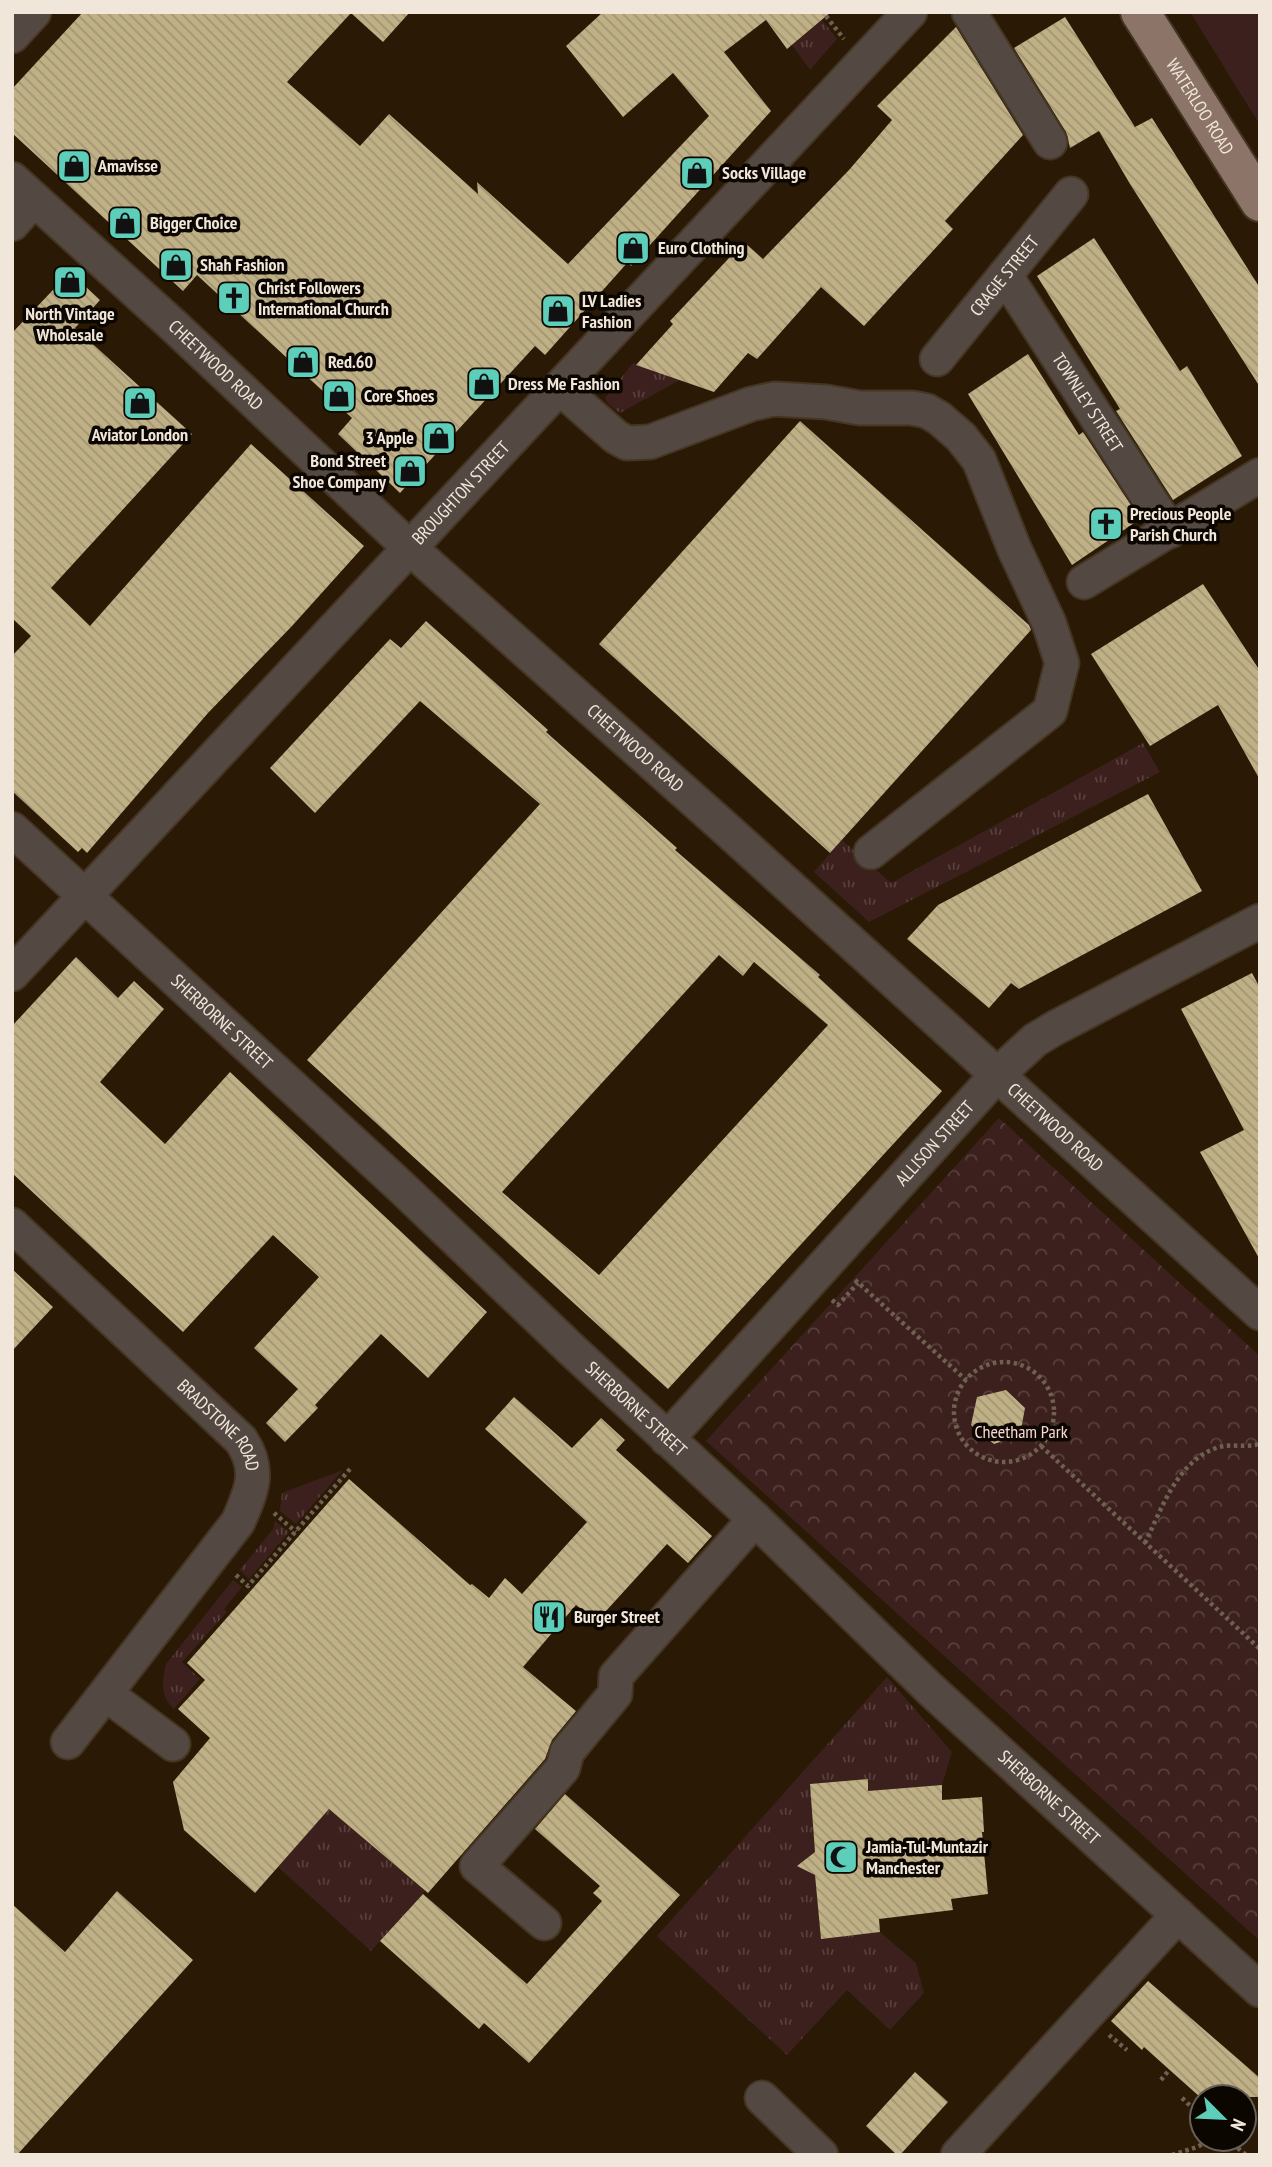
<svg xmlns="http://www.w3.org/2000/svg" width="1272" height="2167" font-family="'PT Sans Narrow',sans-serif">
	<defs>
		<pattern id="grass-tufts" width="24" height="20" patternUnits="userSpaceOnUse" patternTransform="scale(1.75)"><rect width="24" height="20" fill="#3c201d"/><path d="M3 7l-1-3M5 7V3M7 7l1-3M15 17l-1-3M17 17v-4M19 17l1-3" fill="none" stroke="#59403d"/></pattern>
		<pattern id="park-crowns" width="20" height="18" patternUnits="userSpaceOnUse" patternTransform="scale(1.75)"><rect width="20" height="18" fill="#3c201d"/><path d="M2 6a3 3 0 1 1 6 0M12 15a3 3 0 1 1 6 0" fill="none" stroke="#59403d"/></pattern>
		<pattern id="building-back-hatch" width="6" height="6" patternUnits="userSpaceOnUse" patternTransform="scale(1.75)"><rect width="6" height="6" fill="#bfb085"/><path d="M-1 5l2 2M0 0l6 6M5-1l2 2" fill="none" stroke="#a19574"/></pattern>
	</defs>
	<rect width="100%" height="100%" fill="#291905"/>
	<g fill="url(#grass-tufts)">
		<polygon points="822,20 837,39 810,70 792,45"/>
		<polygon points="633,363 680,380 620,413 608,404 605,398"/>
		<polygon points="1143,743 1160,772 869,922 814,872 842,840 891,883"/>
		<polygon points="343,1470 296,1524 280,1511 282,1493"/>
		<polygon points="275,1521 289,1532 249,1579 240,1570 273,1529"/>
		<path d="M 233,1580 L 242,1587 L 224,1609 L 227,1612 L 182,1662 L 200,1679 L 174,1709 C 160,1696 162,1681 166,1664 Z"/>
		<polygon points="887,1677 952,1752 942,1785 868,1791 868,1779 811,1784 815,1852 802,1863 815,1875 821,1938 880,1932 916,1963 924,1993 890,2030 847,1990 787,2055 657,1936"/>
		<polygon points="329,1809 425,1891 371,1951 278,1867"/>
	</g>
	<polygon fill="url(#park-crowns)" points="999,1118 1260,1356 1260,1941 706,1441"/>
	<polygon fill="#3c201d" points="1190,12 1260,12 1260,125"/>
	<g fill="url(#building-back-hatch)" fill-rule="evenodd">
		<polygon points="83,12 410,12 383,42 351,13 287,82 360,146 389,114 478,194 477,182 568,264 709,116 673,73 623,117 566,46 603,12 831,12 787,49 766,20 724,52 771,111 631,266 628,262 545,355 535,346 400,493 338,434 352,418 197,275 183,291 12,133 12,89"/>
		<polygon points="1065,17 1135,127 1152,118 1260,288 1260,387 1130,184 1099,131 1070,148 1066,132 1014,48"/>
		<polygon points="956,27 1023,135 945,221 953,229 864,326 821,287 757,359 748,353 714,392 636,365 673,324 670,321 744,242 763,259 849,170 892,120 877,106"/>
		<polygon points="1094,238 1180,371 1187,366 1242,456 1173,500 1116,411 1120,409 1037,276"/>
		<polygon points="70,272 100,300 75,328 192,434 51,588 90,626 251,444 364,546 292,626 208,713 87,853 82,848 78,852 12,791 12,656 31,636 12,618 12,333"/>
		<polygon points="1028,354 1079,435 1083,432 1140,519 1072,565 968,394"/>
		<polygon points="800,421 1029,625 1031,630 830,853 599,644"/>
		<polygon points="1203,584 1260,671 1260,780 1218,705 1150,746 1091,654"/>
		<path d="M 426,621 L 548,730 L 546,732 L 677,848 L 675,850 L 820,975 L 818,977 L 942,1091 L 668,1389 L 307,1060 L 540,804 L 420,701 L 315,813 L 270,768 L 390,639 L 401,648 ZM 719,955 L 743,976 L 754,962 L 828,1025 L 599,1275 L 502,1192 Z"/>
		<polygon points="1148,794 1202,891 1019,989 1011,983 989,1008 907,939 938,905"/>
		<polygon points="76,957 118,998 134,981 164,1009 100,1082 165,1144 230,1072 487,1312 428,1378 381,1334 315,1405 318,1408 285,1442 266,1423 298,1389 254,1348 319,1277 273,1235 183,1332 12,1173 12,1026"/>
		<polygon points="1252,973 1260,988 1260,1260 1200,1152 1244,1130 1181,1009"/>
		<polygon points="12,1269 53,1307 12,1351"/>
		<polygon points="1006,1390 1025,1408 1020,1435 994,1444 971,1425 977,1397"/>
		<polygon points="514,1397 572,1448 601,1418 625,1440 616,1450 712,1536 688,1563 667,1544 596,1622 576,1605 523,1667 576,1711 552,1740 545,1759 428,1893 329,1809 255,1893 184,1830 173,1782 210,1738 178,1709 205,1680 187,1663 349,1479 470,1585 472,1584 489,1598 505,1578 522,1594 587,1522 485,1429"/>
		<polygon points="868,1779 868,1791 942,1785 942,1800 982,1797 984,1832 982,1832 988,1894 951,1899 953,1910 879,1919 880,1932 821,1939 815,1875 797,1866 815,1852 810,1784"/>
		<polygon points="565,1794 680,1895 529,2063 484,2023 479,2029 380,1941 423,1894 527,1984 602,1901 593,1893 600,1886 535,1829"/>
		<polygon points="117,1891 193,1960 17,2155 12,2155 12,1904 65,1952"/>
		<polygon points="1148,1981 1260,2078 1260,2097 1200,2097 1144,2047 1142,2050 1111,2021"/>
		<polygon points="915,2072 948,2102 900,2155 897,2155 866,2126"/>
	</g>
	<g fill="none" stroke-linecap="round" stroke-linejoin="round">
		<g stroke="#453623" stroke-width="37">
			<g id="minor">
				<polyline points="969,12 1050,142"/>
				<polyline points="12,36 34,12"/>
				<path id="s1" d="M 12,179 L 174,326 L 411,549 L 724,827 L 1260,1313"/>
				<polyline points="12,224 34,199"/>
				<path id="s2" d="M 1005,275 L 1170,531"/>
				<path id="s3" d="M 937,359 L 1071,194"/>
				<polyline points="560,388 616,437 627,443 650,442 751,404 774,399 826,402 860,408 912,408 927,411 939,418 961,437 979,460 1014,548 1049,623 1062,663 1050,711 871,852"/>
				<polyline points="1084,582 1260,475"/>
				<path id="s4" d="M 12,829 L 399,1185 L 572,1350 L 755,1519 L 930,1689 L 1260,1990"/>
				<path id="s5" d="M 12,974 L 910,12"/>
				<path id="s6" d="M 12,1225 L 241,1440 C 261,1470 252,1490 238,1522 L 68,1742"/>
				<path id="s7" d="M 667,1439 L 996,1076 L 1035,1040 L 1055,1028 L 1260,921"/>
				<polyline points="106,1694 173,1744"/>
				<polyline points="544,1923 477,1866 563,1768 567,1752 615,1694 616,1676 755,1519"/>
				<polyline points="762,2098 821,2155"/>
				<polyline points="958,2155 1178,1915"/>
			</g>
		</g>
		<g stroke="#453623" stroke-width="42">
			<g id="major">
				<path id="s8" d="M 1140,12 L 1260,202"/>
			</g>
		</g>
		<g stroke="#6f6150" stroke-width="4.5" stroke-dasharray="3.5 3.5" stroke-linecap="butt">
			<polyline points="826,16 844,39"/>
			<polyline points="855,1280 966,1380"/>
			<polyline points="832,1300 838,1305 858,1283"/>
			<circle cx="1004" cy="1412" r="50"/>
			<polyline points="1041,1446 1260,1649"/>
			<polyline points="274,1513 296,1532"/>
			<path d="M 1145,1543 C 1162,1508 1177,1462 1216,1448 C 1229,1443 1245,1448 1260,1444"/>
			<polyline points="236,1575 248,1586 350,1469"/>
			<polyline points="1109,2035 1127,2050"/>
			<polyline points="1161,2080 1169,2070"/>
			<polyline points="1182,2098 1202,2117"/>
			<polyline points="1227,2139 1246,2155"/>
			<polyline points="1172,2155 1197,2147 1212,2139"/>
		</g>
		<use href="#minor" stroke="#544843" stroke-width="33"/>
		<use href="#major" stroke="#8c7468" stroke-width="38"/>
	</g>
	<defs>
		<g id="shop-square" transform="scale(1.75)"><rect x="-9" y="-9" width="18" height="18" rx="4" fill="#5dceb9" stroke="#0c0601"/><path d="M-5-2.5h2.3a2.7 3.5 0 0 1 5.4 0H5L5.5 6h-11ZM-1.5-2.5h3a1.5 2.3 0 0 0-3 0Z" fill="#111"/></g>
		<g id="church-square" transform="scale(1.75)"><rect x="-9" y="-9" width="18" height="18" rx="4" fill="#5dceb9" stroke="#0c0601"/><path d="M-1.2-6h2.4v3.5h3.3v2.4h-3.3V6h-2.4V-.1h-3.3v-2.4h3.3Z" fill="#111"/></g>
		<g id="restaurant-square" transform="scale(1.75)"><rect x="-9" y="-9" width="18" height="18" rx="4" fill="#5dceb9" stroke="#0c0601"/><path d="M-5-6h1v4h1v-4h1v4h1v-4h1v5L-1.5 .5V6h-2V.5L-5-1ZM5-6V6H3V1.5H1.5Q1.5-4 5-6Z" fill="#111"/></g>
		<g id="mosque-square" transform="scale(1.75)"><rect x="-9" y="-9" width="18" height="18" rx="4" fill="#5dceb9" stroke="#0c0601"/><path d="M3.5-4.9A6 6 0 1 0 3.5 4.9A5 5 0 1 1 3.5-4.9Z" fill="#111"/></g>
	</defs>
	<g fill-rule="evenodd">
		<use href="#shop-square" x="74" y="166"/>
		<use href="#shop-square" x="697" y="173"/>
		<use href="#shop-square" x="125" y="223"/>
		<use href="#shop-square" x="633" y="248"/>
		<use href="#shop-square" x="176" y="265"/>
		<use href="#shop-square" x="70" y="282"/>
		<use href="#church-square" x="234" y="298"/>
		<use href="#shop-square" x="558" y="311"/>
		<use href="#shop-square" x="303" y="362"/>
		<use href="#shop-square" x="484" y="384"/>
		<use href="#shop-square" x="339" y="396"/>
		<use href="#shop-square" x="140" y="403"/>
		<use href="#shop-square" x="439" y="438"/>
		<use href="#shop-square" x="410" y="471"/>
		<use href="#church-square" x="1106" y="524"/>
		<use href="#restaurant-square" x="549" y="1617"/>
		<use href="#mosque-square" x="841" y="1857"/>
	</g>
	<g text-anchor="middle" stroke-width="7" stroke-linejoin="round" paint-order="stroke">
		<g font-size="18" fill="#f1e6da" stroke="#0c0601">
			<text dy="6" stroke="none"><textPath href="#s8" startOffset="112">WATERLOO ROAD</textPath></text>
			<text dy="6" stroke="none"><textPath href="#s3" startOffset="107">CRAGIE STREET</textPath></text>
			<text dy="6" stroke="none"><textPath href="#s1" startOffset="276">CHEETWOOD ROAD</textPath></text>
			<text dy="6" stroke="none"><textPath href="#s2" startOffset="152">TOWNLEY STREET</textPath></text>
			<text dy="6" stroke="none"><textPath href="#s5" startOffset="658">BROUGHTON STREET</textPath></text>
			<text dy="6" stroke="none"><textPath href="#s1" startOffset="844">CHEETWOOD ROAD</textPath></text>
			<text dy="6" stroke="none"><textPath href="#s4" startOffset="285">SHERBORNE STREET</textPath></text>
			<text dy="6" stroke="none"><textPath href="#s1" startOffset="1410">CHEETWOOD ROAD</textPath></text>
			<text dy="6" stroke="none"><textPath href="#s7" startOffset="399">ALLISON STREET</textPath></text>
			<text dy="6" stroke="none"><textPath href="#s4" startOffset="852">SHERBORNE STREET</textPath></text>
			<text dy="6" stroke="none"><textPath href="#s6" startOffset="289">BRADSTONE ROAD</textPath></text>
			<text dy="6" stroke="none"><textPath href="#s4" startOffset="1419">SHERBORNE STREET</textPath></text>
		</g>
		<g font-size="18" font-weight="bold" fill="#f1e6da" stroke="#0c0601" text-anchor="start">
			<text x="98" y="172">Amavisse</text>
			<text x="722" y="179">Socks Village</text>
			<text x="150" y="229">Bigger Choice</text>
			<text x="658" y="254">Euro Clothing</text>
			<text x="200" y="271">Shah Fashion</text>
			<text x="258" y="294">Christ Followers<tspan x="258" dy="21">International Church</tspan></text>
			<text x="582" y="307">LV Ladies<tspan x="582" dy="21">Fashion</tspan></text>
			<text x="70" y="320" text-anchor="middle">North Vintage<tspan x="70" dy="21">Wholesale</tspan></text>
			<text x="328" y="368">Red.60</text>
			<text x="508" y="390">Dress Me Fashion</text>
			<text x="364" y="402">Core Shoes</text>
			<text x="140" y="441" text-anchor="middle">Aviator London</text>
			<text x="414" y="444" text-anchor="end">3 Apple</text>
			<text x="386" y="467" text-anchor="end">Bond Street<tspan x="386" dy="21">Shoe Company</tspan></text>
			<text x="1130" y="520">Precious People<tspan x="1130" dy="21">Parish Church</tspan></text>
			<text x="574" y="1623">Burger Street</text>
			<text x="866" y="1853">Jamia-Tul-Muntazir<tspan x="866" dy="21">Manchester</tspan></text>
		</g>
		<g font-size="18" fill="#f7d7d4" stroke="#0c0601">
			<text x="1021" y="1438">Cheetham Park</text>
		</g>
	</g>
	<rect width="1272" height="2167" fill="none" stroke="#f1e6da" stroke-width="28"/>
	<g transform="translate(1223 2118) rotate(114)"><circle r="33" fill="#0c0601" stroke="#686058" stroke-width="2"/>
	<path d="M0-5L12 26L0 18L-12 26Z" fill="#5dceb9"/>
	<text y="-10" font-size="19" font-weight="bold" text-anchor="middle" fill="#f1e6da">N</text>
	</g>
</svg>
